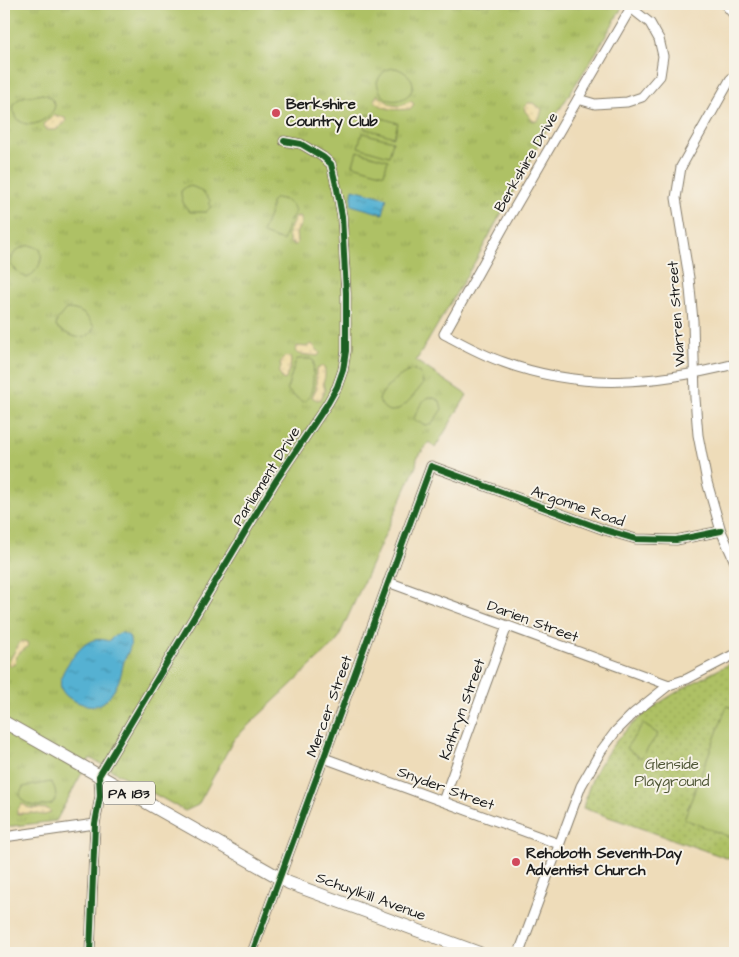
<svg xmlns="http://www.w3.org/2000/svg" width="739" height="957" font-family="'Architects Daughter',sans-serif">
	<defs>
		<pattern id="grass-tufts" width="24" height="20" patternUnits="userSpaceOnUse" patternTransform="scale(1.25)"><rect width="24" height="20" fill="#aec165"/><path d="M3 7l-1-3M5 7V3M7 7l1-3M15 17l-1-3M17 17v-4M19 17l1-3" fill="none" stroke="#95a557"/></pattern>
		<pattern id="sand-dots" width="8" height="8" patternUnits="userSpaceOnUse" patternTransform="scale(1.25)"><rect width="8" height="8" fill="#eeda9e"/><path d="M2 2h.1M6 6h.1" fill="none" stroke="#ccba88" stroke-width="1.8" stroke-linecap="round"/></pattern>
		<pattern id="park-dots" width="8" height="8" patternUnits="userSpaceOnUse" patternTransform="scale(1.25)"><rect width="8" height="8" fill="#aec165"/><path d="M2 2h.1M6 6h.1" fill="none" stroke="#95a557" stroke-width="1.8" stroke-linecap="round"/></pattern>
		<pattern id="water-ripples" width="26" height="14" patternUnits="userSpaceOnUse" patternTransform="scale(1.25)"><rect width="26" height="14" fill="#54b1d2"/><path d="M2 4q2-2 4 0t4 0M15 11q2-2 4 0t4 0" fill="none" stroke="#458faa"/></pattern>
	</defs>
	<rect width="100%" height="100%" fill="#f7f3e8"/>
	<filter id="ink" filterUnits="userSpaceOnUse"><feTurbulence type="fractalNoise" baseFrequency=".02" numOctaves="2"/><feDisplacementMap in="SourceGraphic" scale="10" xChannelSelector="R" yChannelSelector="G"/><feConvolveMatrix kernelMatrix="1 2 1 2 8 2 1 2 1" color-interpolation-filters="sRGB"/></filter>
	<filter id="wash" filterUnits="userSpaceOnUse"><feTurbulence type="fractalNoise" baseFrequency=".0096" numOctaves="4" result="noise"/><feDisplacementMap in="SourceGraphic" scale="20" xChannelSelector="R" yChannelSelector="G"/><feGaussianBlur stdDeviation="1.12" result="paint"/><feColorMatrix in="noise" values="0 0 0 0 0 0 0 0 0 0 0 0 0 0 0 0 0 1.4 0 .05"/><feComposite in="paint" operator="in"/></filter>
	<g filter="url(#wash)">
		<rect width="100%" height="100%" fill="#eedcb9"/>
		<polygon fill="url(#grass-tufts)" stroke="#656e40" points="4,4 624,4 597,51 547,129 476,260 416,361 467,395 435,448 429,442 417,458 416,466 337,641 234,739 198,805 185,811 90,758 56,821 4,827"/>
		<g fill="url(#sand-dots)" stroke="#857b5d">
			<path d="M 377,95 L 392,105 L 399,106 L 411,101 L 414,104 L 410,109 C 397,110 384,111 374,100 Z"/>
			<polygon points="528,103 533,103 542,109 540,117 537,121 533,121 525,111 524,107"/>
			<polygon points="55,115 65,118 66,122 56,130 47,130 43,124"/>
			<polygon points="299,216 301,218 301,224 296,233 297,243 296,245 290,243 288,234 295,217"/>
			<polygon points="312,344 320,353 318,356 298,354 295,351 297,346 306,347"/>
			<path d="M 285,356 L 290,357 C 293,365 287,372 286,379 L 283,380 L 279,373 L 281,367 L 280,363 Z"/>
			<path d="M 322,366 C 327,370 325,378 323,383 L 325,390 L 321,399 L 317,400 L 312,397 L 316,389 L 316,370 Z"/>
			<polygon points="23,641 27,642 28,646 17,655 15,664 10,666 8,663 20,642"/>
			<path d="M 22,804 L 30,808 L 47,809 L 51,812 C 43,818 39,813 30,813 C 26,813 21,814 17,814 L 17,810 Z"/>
		</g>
		<path fill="url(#park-dots)" stroke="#656e40" d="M 735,661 L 735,861 L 583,808 C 586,797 589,785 594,775 C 598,766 605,757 610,749 C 642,706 689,685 735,661 Z"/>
		<g fill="#aec165" stroke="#656e40">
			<path d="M 396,68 C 441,86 383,123 377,82 C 381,73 386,68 396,68 Z"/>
			<path d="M 42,94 C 49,95 53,99 55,105 C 54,111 51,114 46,118 C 21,137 4,108 19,99 C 24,95 35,96 42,94 Z"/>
			<polygon points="368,114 398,123 394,137 364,128"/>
			<polygon points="362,133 393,141 389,156 358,147"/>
			<polygon points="357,151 388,160 384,174 353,165"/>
			<path d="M 187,186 C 197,186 204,193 210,200 L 210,208 L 206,212 L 190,212 C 184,205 181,201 181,191 Z"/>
			<path d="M 275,198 C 284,199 293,202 295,212 L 289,222 L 283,241 L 263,234 L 262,233 L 271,210 L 271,203 Z"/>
			<path d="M 30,245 L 40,249 C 44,261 38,271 27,278 L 19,273 L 11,265 C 11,252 18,248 30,245 Z"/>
			<path d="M 66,309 C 81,309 87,315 94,327 C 87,346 68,335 56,327 L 57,320 Z"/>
			<path d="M 298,359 L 312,359 L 314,362 C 312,375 316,395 303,402 L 291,394 L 287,389 L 296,360 Z"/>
			<path d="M 414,370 L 421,374 L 423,384 C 414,395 391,428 379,400 C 382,389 403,371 414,370 Z"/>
			<path d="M 428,397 L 434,398 L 440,401 L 442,409 L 432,424 L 425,425 L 414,420 C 415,413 422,401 428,397 Z"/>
			<polygon points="727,706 735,709 735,839 684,819"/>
			<polygon points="643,724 658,734 641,758 626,748"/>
			<path d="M 51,782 C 56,788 58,798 52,804 C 43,807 29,807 22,800 L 20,794 L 23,787 Z"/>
		</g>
		<g fill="url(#water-ripples)" stroke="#386677">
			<polygon points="353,189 387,198 383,214 351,205"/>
			<path d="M 120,633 L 123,633 L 129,636 C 134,648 125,655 123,665 C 122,670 121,675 119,680 C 116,688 108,701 100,704 C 93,707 84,705 77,702 C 47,690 64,667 79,650 C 89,640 96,637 109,641 L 114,636 Z"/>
		</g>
	</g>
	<g filter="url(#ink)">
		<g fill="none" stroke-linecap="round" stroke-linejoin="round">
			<g stroke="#857c6a" stroke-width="11">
				<g id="street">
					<path d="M 633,4 L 503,228 L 444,334 C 463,344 482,355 503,362 C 582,391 655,384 735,364"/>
					<polyline points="725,4 735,16"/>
					<polyline points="735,75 730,80 681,167 676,198 689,278 693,321 695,398 698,435 707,482 721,531 735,562"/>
					<polyline points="578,99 595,104 627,102 642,97 660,76 663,56 659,39 650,23 631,8"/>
					<polyline points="388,582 669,685"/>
					<polyline points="324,758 559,844"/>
					<polyline points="443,801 507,626"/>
					<polyline points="4,837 95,824"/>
					<polyline points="90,953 95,824 100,796 99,776 275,482 328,403 337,387 343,370 346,351 346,293 342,216 337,189 331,164 323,157 301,144 284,141"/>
					<polyline points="252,953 431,466 605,530 636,539 676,540 721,531"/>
					<polyline points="519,953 581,786 601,751 616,731 634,713 669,685 687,679 735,654"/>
				</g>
			</g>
			<g stroke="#857c6a" stroke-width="14">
				<polyline id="primary" points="4,722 289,883 479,953"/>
			</g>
			<use href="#street" stroke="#fff" stroke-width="9"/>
			<use href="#primary" stroke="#fff" stroke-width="12"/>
			<g stroke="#f7f3e8" stroke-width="9">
				<g id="cycleway">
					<polyline points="90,953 95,824 100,796 99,776 275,482 328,403 337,387 343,370 346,351 346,293 342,216 337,189 331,164 323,157 301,144 284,141"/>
					<polyline points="252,953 431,466 605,530 636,539 676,540 721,531"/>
				</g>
			</g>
			<use href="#cycleway" stroke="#1b5e20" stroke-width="6"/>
		</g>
	</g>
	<g fill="#d1495b" stroke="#f7f3e8" stroke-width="2">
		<circle cx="276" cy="113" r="5"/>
		<circle cx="516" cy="862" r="5"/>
	</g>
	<g text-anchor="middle" stroke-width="4" stroke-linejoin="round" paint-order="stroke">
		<rect fill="#f7f3e8" stroke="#5e5c59" stroke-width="1" x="103" y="781.5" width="52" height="23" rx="4"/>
		<g font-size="14" font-weight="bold" fill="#1c1c1c">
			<text x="129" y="798">PA 183</text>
		</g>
		<g font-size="15" font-weight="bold" fill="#1c1c1c" stroke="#f7f3e8" text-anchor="start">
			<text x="286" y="109">Berkshire<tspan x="286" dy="17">Country Club</tspan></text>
			<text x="526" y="858">Rehoboth Seventh-Day<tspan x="526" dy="17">Adventist Church</tspan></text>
		</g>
		<g font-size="15" fill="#1c1c1c" stroke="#f7f3e8">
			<text transform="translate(526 162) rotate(-60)" y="5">Berkshire Drive</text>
			<text transform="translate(676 314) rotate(-94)" y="5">Warren Street</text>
			<text transform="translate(266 476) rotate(-58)" y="5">Parliament Drive</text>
			<text transform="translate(578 506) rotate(19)" y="5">Argonne Road</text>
			<text transform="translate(533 621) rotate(20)" y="5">Darien Street</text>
			<text transform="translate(329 706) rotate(-70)" y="5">Mercer Street</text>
			<text transform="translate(462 709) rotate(-70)" y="5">Kathryn Street</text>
			<text transform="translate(446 788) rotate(20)" y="5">Snyder Street</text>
			<text transform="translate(371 896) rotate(20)" y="5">Schuylkill Avenue</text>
		</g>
		<g font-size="15" fill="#4f5636" stroke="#f7f3e8">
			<text x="672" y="769">Glenside<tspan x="672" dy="17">Playground</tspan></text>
		</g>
	</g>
	<rect width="739" height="957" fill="none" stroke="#f7f3e8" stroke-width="20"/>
</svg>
